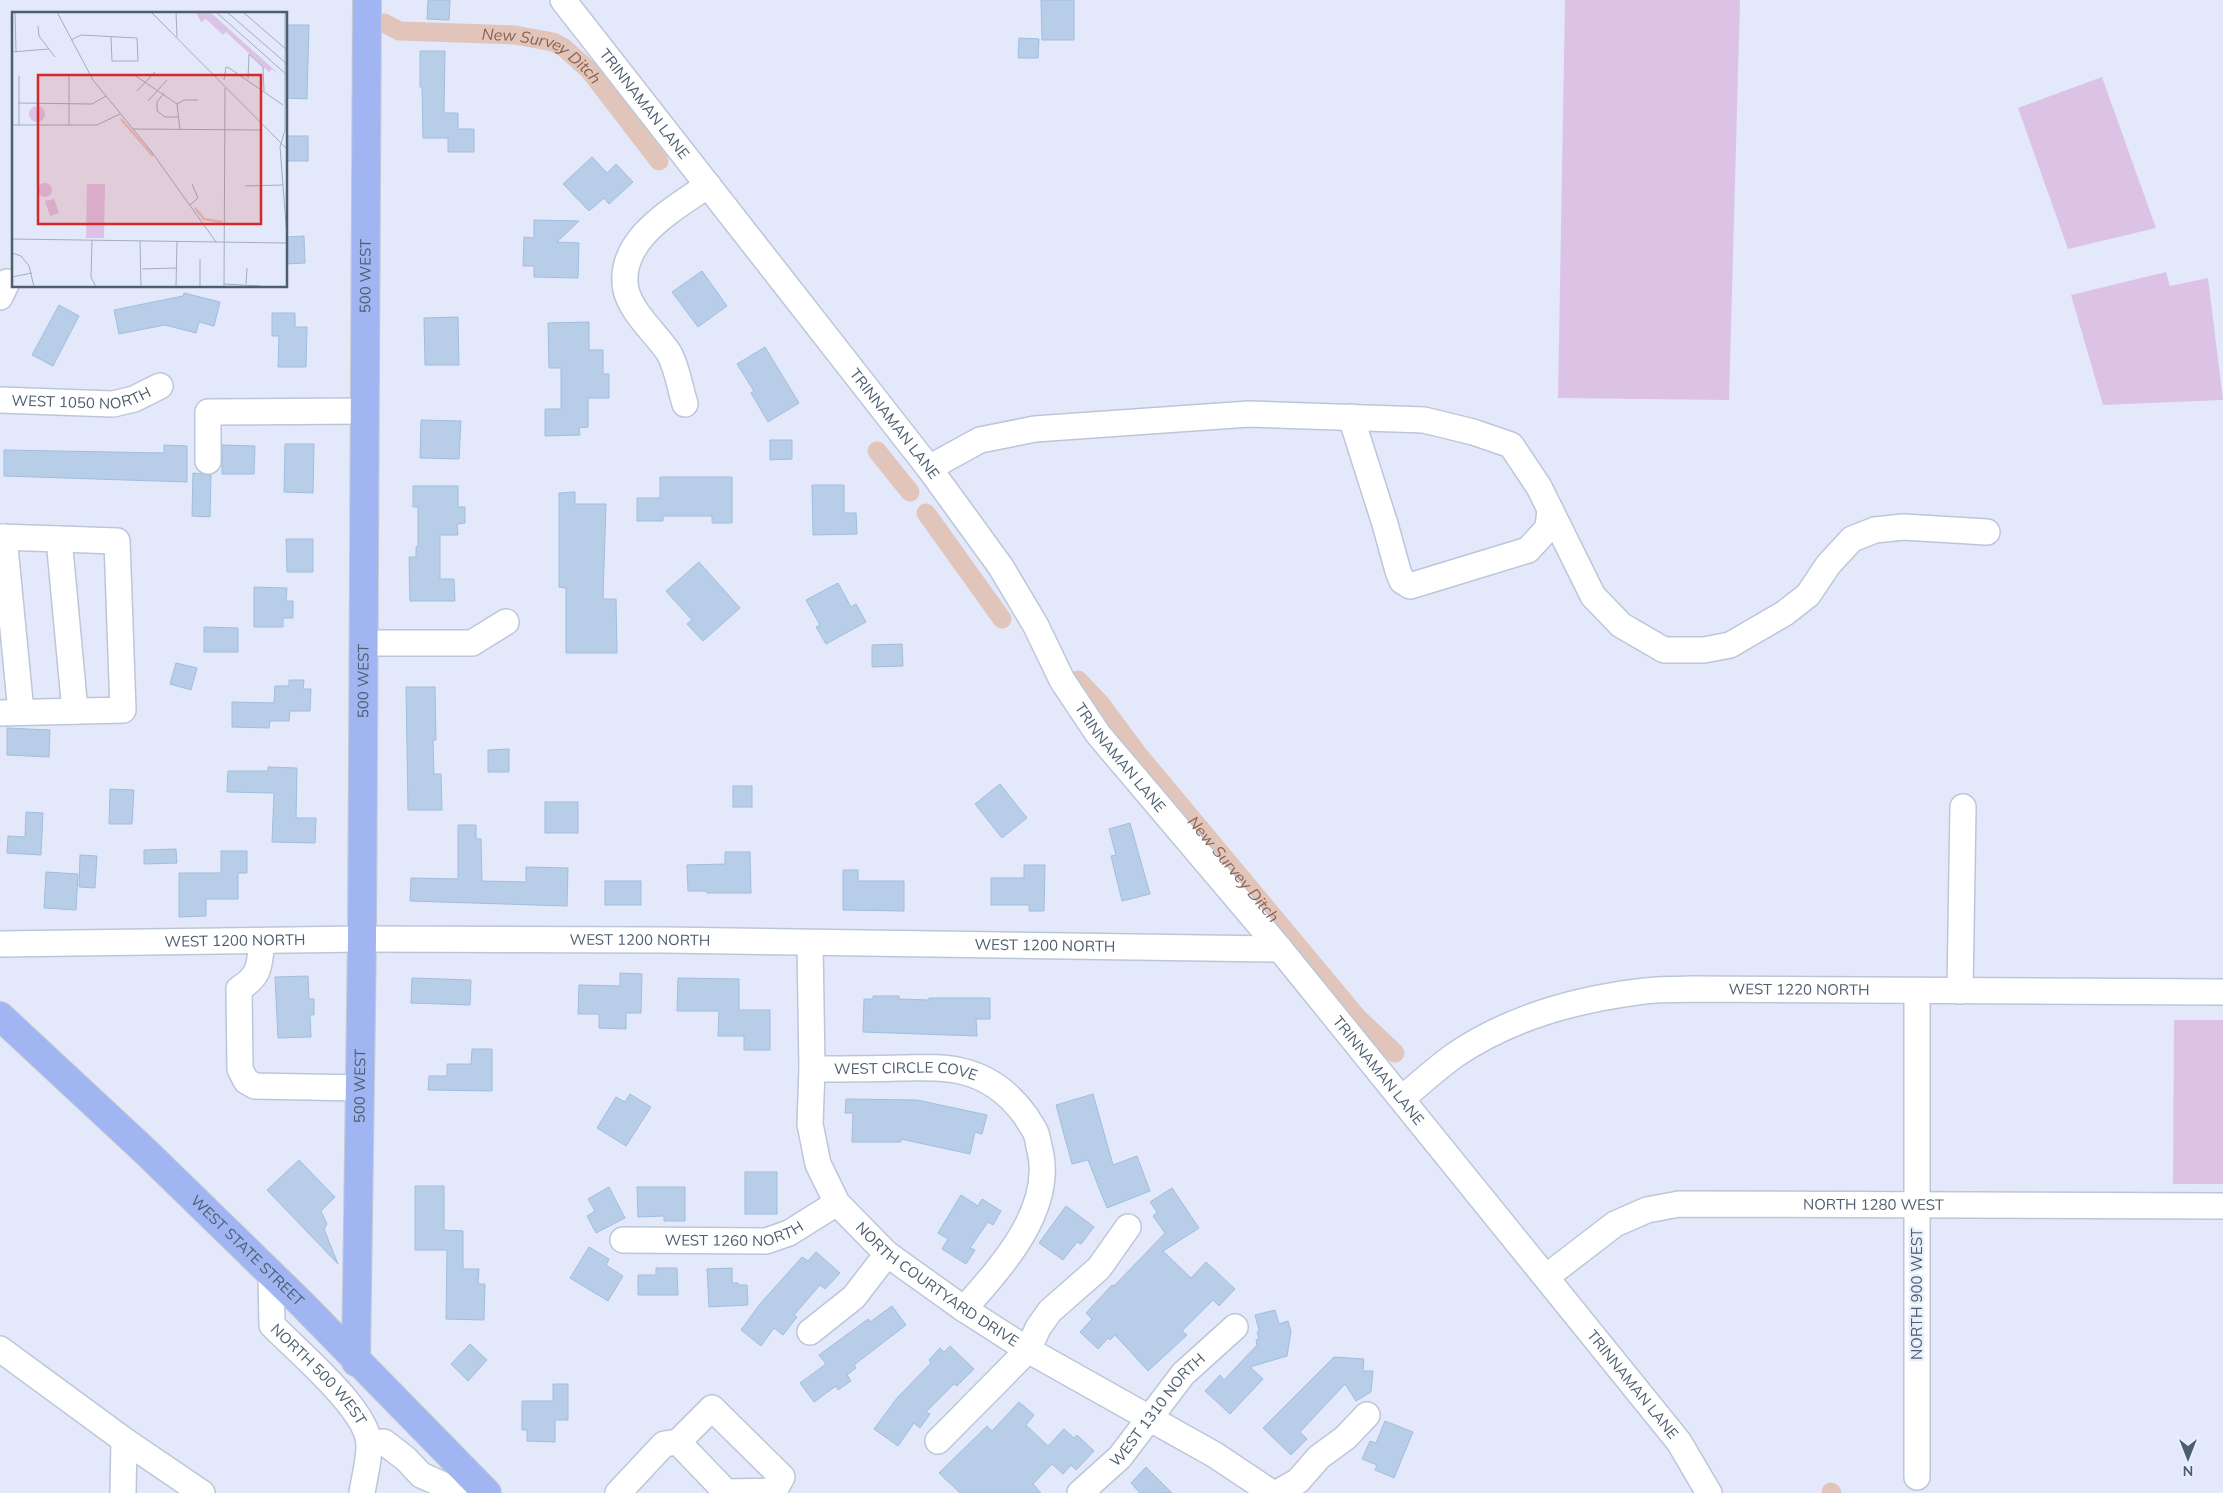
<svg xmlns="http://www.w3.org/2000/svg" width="2223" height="1493" font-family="Mulish,sans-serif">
	<rect width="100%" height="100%" fill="#e3e9fa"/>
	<g fill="#dcc3e6">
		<polygon points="1565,0 1740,0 1729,400 1558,398"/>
		<polygon points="2102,77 2156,228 2068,249 2018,108"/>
		<polygon points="2166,272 2170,286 2208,278 2223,400 2103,405 2071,295"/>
		<polygon points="2174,1020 2223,1020 2223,1184 2173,1184"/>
	</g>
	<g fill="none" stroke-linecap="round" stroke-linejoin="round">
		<g stroke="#e1c5ba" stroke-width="19">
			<path id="s1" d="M 384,23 L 399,31 L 515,35 L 553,42 L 563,47 L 589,70 L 659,161"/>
			<polyline points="877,451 910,492"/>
			<polyline points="926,513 1002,619"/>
			<path id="s2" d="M 1078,680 L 1100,703 L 1137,753 L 1358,1018 L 1395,1053"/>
			<polyline points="1831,1492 1832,1493"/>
		</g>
	</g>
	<g fill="#b8cee8" stroke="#9fbede">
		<polygon points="428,0 450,0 449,20 427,19"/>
		<polygon points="1041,0 1074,0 1074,40 1042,40"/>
		<polygon points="286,25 309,25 307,99 286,98"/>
		<polygon points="1019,38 1039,39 1038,58 1018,58"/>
		<polygon points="420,51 445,51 444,113 458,113 458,129 474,129 474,152 448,152 448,138 423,138 422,87 420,87"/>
		<rect x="286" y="136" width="22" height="25"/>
		<polygon points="592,157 607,173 616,164 633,182 609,204 604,198 589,211 563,184"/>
		<polygon points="534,220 579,221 557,242 579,243 578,278 534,277 534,266 523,266 524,237 534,238"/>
		<polygon points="304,236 305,263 286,264 286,237"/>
		<polygon points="702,271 727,306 698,327 672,292"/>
		<polygon points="184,293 220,302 214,326 199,322 196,333 165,325 119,334 114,310 183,296"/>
		<polygon points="59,305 79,316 53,366 32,355"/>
		<polygon points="272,313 295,313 295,327 307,327 306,367 278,367 279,336 272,336"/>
		<polygon points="458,317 459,365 425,365 424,318"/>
		<polygon points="589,322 589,350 603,350 603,374 609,374 609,398 588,398 588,427 579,428 580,435 545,436 545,409 561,409 561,368 549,368 548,323"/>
		<polygon points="765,347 799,403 768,422 751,393 754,391 737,364"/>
		<polygon points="421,420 461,421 459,459 420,458"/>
		<polygon points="770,440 792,440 792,459 770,460"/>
		<polygon points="285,444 314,444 313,493 284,492"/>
		<polygon points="164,445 187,446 187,482 4,476 4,450 164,453"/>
		<polygon points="222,445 255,446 254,474 222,474"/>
		<polygon points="193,473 211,475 210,517 192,516"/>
		<polygon points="660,477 732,477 732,523 712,523 712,516 663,516 663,521 637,521 637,498 660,498"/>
		<polygon points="812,485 844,485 844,513 856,513 857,534 813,535"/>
		<polygon points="413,486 458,486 458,507 465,507 465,523 457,524 458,535 440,535 440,579 454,579 455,601 410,601 409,557 416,557 416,547 418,546 418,507 413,507"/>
		<polygon points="575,492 575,504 606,504 603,599 616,599 617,653 566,653 566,588 559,587 559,493"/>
		<polygon points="286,539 313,539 313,572 287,572"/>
		<polygon points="699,562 740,608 703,641 687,624 692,620 666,591"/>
		<polygon points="838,583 851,607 856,604 866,622 826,644 816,627 820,625 806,600"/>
		<polygon points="254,587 287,588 286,601 293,601 293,618 283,618 283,627 254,627"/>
		<polygon points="204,627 238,628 238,652 204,652"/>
		<polygon points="902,644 903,666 872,667 872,645"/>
		<polygon points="176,663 197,668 191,690 170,684"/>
		<polygon points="289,680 304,680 303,689 311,689 310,711 290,711 289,721 270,721 269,728 232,727 232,702 274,703 275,686 289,686"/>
		<polygon points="406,687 435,687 436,740 433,740 434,774 441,774 442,810 408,810"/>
		<polygon points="7,728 50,730 49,757 7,755"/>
		<polygon points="509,749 509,772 488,772 488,750"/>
		<polygon points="268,767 297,768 296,818 316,818 315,843 272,842 274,793 227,792 228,771 268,771"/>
		<polygon points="1000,784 1027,818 1002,838 975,804"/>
		<rect x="733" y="786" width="19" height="21"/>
		<polygon points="110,789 134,790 132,824 109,824"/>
		<rect x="545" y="802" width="33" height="31"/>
		<polygon points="26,812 43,813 41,855 7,853 8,836 25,837"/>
		<polygon points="1130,823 1150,894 1122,901 1111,856 1116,855 1109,829"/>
		<polygon points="458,825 476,825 476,839 481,839 482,881 526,882 526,867 568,868 567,906 410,901 411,878 458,879"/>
		<polygon points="176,849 177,863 144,864 144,850"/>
		<polygon points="221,851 247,851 247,873 238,873 238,899 206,899 206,916 179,917 179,873 221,873"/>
		<polygon points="725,852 750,852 751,893 707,893 707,891 688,891 687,865 725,864"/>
		<polygon points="80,855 97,856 95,888 79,887"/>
		<polygon points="1024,865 1045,865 1044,911 1029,911 1029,905 991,905 991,878 1024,878"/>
		<polygon points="843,870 858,870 858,881 904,881 904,911 843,910"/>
		<polygon points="46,872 78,874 76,910 44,908"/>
		<rect x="605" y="881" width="36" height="24"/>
		<polygon points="620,973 642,974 641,1013 626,1013 626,1029 599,1028 599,1014 578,1014 579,985 620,986"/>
		<polygon points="308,976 309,999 314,999 314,1015 310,1015 311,1037 278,1038 275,977"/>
		<polygon points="412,978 471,980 470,1005 411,1003"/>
		<polygon points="678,978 739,979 739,1010 770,1010 770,1050 744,1050 744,1036 718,1036 719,1011 677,1011"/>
		<polygon points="873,996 899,996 899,999 929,1000 929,998 990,998 990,1019 976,1019 977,1036 863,1032 864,999 873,999"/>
		<polygon points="472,1049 492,1049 492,1091 428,1090 429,1076 447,1076 447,1064 471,1064"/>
		<polygon points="630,1094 651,1107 626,1146 597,1128 616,1097 625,1102"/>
		<polygon points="1093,1094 1113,1165 1137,1156 1150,1191 1107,1208 1088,1160 1072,1164 1056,1105"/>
		<polygon points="846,1099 917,1100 987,1115 982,1134 975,1132 970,1154 901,1139 901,1142 852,1142 853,1113 845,1113"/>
		<polygon points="299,1160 335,1197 321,1211 327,1224 324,1229 338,1264 267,1190"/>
		<rect x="745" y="1172" width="32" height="42"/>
		<polygon points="415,1186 444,1186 444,1230 463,1231 463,1269 479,1269 478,1284 485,1284 484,1320 446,1319 447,1250 415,1250"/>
		<polygon points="609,1187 625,1218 596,1233 587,1216 595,1211 588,1199"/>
		<polygon points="637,1187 685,1187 685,1221 664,1221 664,1216 638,1217"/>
		<polygon points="1172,1188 1199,1228 1163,1251 1191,1278 1206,1262 1235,1289 1219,1306 1213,1300 1182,1331 1187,1335 1148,1371 1115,1335 1110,1340 1108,1338 1098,1349 1080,1332 1092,1319 1086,1313 1112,1285 1114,1286 1165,1233 1153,1216 1157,1212 1150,1202"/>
		<polygon points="961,1195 978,1206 982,1199 1001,1211 993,1225 988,1222 970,1248 975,1250 966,1264 942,1249 948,1239 938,1233"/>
		<polygon points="1066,1206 1094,1227 1081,1244 1077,1242 1063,1260 1039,1243"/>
		<polygon points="589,1247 609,1259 606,1265 623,1276 608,1301 570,1278"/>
		<polygon points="816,1252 840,1273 825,1289 820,1285 794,1315 797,1317 783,1335 774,1328 761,1346 741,1330 760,1304 802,1257 808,1261"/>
		<polygon points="656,1268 677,1268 678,1295 638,1295 638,1275 656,1275"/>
		<polygon points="732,1268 732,1283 738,1283 738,1285 747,1285 748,1305 709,1307 707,1269"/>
		<polygon points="892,1306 906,1325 854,1365 856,1368 847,1375 851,1381 838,1390 836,1386 814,1402 800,1383 826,1364 819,1355 868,1319 870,1322"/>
		<polygon points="1275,1310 1279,1324 1288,1321 1291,1332 1287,1356 1250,1367 1263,1379 1230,1414 1205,1391 1220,1375 1224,1380 1257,1345 1256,1340 1259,1339 1257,1332 1259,1330 1255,1315"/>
		<polygon points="470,1344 487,1360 468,1381 451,1364"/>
		<polygon points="950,1346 974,1369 957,1386 954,1384 926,1412 930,1414 920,1428 914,1423 898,1446 874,1429 897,1398 931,1363 929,1360 940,1348 944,1352"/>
		<polygon points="1334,1357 1364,1359 1363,1371 1373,1371 1371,1392 1356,1401 1345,1384 1300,1432 1307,1439 1291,1455 1263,1428"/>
		<polygon points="553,1384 568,1384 568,1420 555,1420 555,1442 527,1441 527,1430 522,1430 522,1401 553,1401"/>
		<polygon points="1019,1402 1034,1415 1026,1425 1048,1446 1064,1429 1074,1438 1077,1435 1094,1451 1076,1470 1071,1465 1063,1474 1052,1464 1033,1484 1041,1493 960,1493 939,1473 987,1426 992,1431"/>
		<polygon points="1385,1421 1413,1432 1394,1478 1375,1470 1377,1465 1362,1459 1370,1441 1376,1443"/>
		<polygon points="1146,1467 1172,1493 1140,1493 1131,1483"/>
	</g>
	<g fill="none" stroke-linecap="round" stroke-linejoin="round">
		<g stroke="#bbc7d8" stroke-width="28">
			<g id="minor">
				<path id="s3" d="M 563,0 L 929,468 L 1001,567 L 1036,626 L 1062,680 L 1098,734 L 1280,949 L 1679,1442 L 1709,1493"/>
				<polyline points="0,297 7,282"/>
				<path id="s4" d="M 0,400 L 113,404 L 134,399 L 160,386"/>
				<path d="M 685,404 C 680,388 677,367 669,353 C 656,333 632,314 626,290 C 616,240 674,209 708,185"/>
				<polyline points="1351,417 1385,524 1398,571 1402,581 1410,586 1528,550 1548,528 1550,509"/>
				<polyline points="208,461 208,412 365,411"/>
				<polyline points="929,468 980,440 1035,429 1249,414 1424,420 1473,432 1511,445 1539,487 1593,596 1621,625 1664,650 1704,650 1730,645 1785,613 1808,595 1828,565 1852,539 1875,530 1903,527 1987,532"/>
				<polyline points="0,537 117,541 123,710 0,713"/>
				<polyline points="4,537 21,712"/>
				<polyline points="59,539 75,711"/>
				<polyline points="364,643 472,643 506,622"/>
				<path d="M 262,941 C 259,966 261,975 239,989 L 240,1069 L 246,1081 L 255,1086 L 360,1088"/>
				<path id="s5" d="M 810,943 L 812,1069 L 810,1124 L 818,1164 L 837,1203 L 887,1254 L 964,1309 L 1028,1350 L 1215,1455 L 1272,1493"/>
				<path id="s6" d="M 0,944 L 362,939 L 664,940 L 1280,949"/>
				<polyline points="1917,991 1917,1477"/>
				<polyline points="1960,991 1963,807"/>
				<path id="s7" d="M 812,1069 C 841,1069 871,1069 900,1068 C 920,1068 941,1066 961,1071 C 987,1077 1009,1093 1025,1115 C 1028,1120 1032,1126 1035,1131 C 1038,1137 1038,1144 1040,1150 C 1054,1210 1001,1267 964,1309"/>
				<path id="s8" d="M 1403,1098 C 1420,1083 1437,1068 1455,1055 C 1508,1019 1575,1000 1637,992 C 1654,989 1673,990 1690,989 L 2223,992"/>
				<path id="s9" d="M 623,1240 L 766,1241 L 789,1233 L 837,1203"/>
				<path id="s10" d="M 271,1274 L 272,1325 C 297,1351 366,1408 369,1443 C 370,1457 364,1479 362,1493"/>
				<path id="s11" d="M 1546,1277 L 1615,1224 L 1647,1210 L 1679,1204 L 2223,1206"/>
				<polyline points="810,1332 854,1297 887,1254"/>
				<polyline points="0,1349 124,1440 202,1493"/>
				<polyline points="938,1441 1028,1350 1038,1328 1050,1311 1099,1268 1128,1227"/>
				<polyline points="369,1444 384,1442 406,1459 421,1475 461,1493"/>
				<polyline points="123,1493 124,1440"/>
				<polyline points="618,1493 664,1444 678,1442 712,1408 782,1477 774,1491 726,1492 678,1442"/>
				<path id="s12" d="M 1080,1493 L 1120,1457 L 1183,1374 L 1235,1327"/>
				<polyline points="1277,1493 1298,1481 1319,1457 1345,1438 1367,1415"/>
			</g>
		</g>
		<g stroke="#c6cbd1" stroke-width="30">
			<g id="major">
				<path id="s13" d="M 0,1016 L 146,1152 L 300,1302 L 487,1493"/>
				<path id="s14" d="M 356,1362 L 362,939 L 367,0"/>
			</g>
		</g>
		<use href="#minor" stroke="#fff" stroke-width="25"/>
		<use href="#major" stroke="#a1b5f3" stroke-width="28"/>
	</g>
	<g text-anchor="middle" stroke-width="5" stroke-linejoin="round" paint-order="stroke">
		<g font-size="15" fill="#4c5e6f" stroke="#e9eefd">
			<text dy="5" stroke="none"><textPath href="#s3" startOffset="132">TRINNAMAN LANE</textPath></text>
			<text dy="5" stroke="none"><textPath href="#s14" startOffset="1086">500 WEST</textPath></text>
			<text dy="5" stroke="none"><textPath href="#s4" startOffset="82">WEST 1050 NORTH</textPath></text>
			<text dy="5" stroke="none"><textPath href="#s3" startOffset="538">TRINNAMAN LANE</textPath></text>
			<text dy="5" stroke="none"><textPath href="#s14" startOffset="681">500 WEST</textPath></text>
			<text dy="5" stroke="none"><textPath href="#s3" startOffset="942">TRINNAMAN LANE</textPath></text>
			<text dy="5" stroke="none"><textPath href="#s6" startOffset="640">WEST 1200 NORTH</textPath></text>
			<text dy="5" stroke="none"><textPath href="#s6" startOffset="235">WEST 1200 NORTH</textPath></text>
			<text dy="5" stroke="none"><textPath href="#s6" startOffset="1045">WEST 1200 NORTH</textPath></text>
			<text dy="5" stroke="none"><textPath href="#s8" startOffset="424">WEST 1220 NORTH</textPath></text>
			<text dy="5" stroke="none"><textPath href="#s3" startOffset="1348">TRINNAMAN LANE</textPath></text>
			<text dy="5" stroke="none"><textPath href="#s7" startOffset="94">WEST CIRCLE COVE</textPath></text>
			<text dy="5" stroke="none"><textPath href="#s14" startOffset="276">500 WEST</textPath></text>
			<text dy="5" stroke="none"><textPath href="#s11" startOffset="349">NORTH 1280 WEST</textPath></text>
			<text dy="5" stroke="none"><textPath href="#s9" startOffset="112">WEST 1260 NORTH</textPath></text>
			<text dy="5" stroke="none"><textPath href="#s13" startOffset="341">WEST STATE STREET</textPath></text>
			<text dy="5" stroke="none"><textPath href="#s5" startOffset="395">NORTH COURTYARD DRIVE</textPath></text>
			<text transform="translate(1917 1294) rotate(-90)" y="5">NORTH 900 WEST</text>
			<text dy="5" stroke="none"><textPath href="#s10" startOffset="119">NORTH 500 WEST</textPath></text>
			<text dy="5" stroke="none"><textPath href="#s3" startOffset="1752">TRINNAMAN LANE</textPath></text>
			<text dy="5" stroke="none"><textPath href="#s12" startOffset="114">WEST 1310 NORTH</textPath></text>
		</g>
		<g font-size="16" font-style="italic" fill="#8e614e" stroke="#e9eefd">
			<text dy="6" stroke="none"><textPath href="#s1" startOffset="166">New Survey Ditch</textPath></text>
			<text dy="6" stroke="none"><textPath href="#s2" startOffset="245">New Survey Ditch</textPath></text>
		</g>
	</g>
	<g transform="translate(12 12)">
		<rect width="275" height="275" fill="#e3e9fa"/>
		<path d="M 184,0 L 198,0 L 268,63 L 260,57 L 257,60 L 214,20 L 211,23 L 194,7 L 189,10 ZM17 102a8 8 0 1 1 16 0a8 8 0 1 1-16 0ZM26 178a7 7 0 1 1 14 0a7 7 0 1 1-14 0ZM 75,172 L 93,172 L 92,226 L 74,226 ZM 42,187 L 47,201 L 38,204 L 33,189 Z" fill="#dcc3e6"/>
		<path fill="none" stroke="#e1c5ba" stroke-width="2.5" d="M 109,107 L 141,144M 183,196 L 192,207 L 210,210"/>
		<path fill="none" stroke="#a2adbe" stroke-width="1" d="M 3,0 L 4,40M 45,0 L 81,68 L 139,139 L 204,230M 139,0 L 275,137M 164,0 L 165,25M 204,0 L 275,63M 215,0 L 275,52M 231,0 L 275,38M 273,0 L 273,118 L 268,135 L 275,224M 26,14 L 27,24 L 43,45M 59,28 L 69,23 L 125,26 L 126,49 L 100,49 L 99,25M 0,40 L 37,37M 237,42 L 251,55 L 252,79M 121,62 L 165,92 L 168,118M 57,64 L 57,113M 236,67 L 237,42M 212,68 L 214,55 L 217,56 L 271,93M 125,79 L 143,60M 152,81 L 145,90 L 145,99 L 153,105 L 167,105M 136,89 L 155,68M 6,91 L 80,92 L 94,84M 165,92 L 172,88 L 186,88M 0,113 L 85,113 L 108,102M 7,113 L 7,64M 121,117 L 249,118M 233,174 L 271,173M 178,193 L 186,186 L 180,172M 0,227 L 275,231M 80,228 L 79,265 L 84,275M 128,229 L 129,275M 0,241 L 9,244 L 17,254 L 22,275M 188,247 L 188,275M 130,257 L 165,256M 0,265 L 20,261M 212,272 L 248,274M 234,272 L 235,256M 164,275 L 165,229M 212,275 L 213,76"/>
		<path fill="#d62828" fill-opacity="0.15" stroke="#d62828" stroke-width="2.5" d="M 26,63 L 249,63 L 249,212 L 26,212 Z"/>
		<rect width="275" height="275" fill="none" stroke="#4c5e6f" stroke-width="2.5"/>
	</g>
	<g transform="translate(2188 1458) rotate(180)" stroke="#e9eefd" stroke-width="4" paint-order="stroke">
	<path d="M0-4L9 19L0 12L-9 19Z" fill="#4c5e6f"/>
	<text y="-8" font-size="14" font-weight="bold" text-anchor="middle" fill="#4c5e6f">N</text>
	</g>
</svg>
